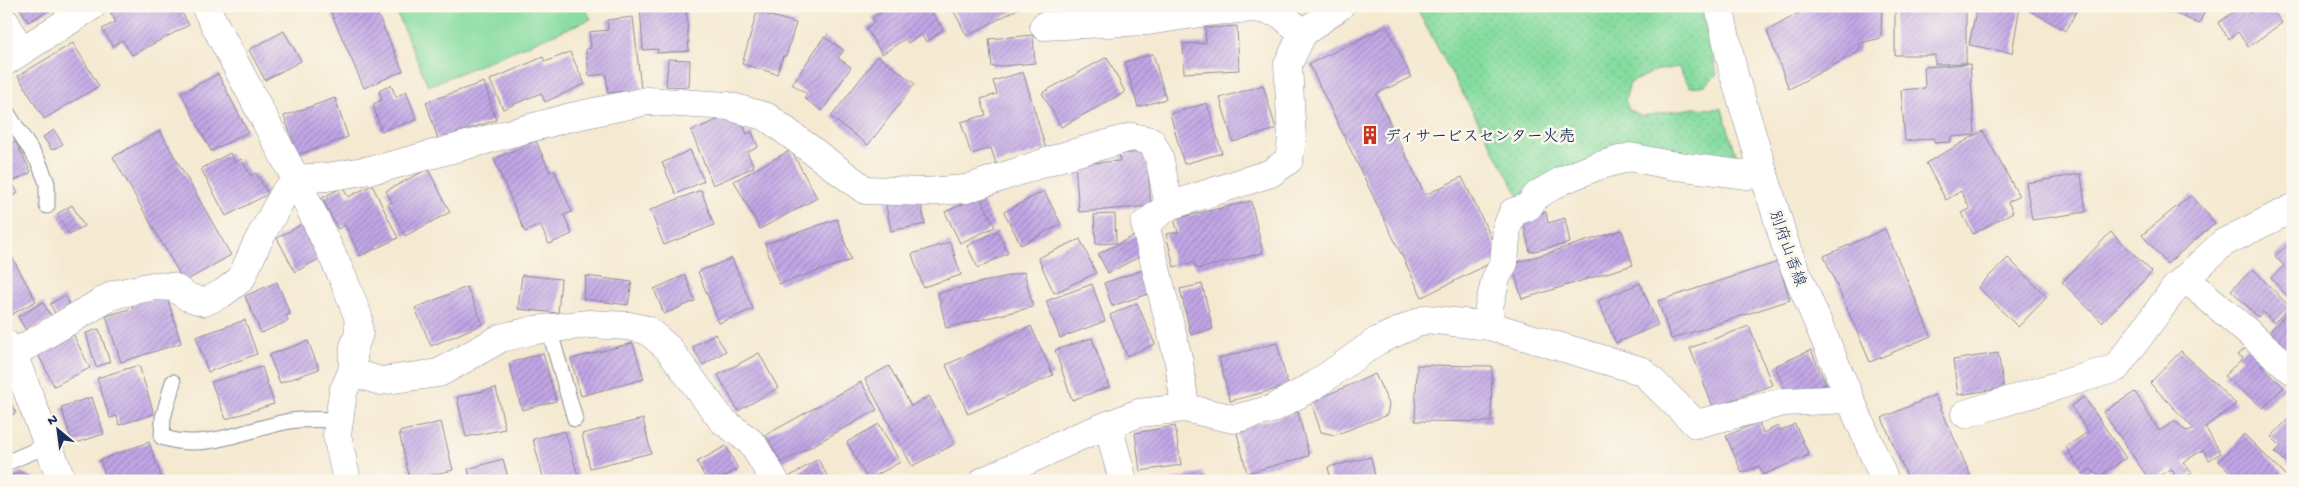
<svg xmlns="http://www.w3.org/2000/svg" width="2299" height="487" font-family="'Gochi Hand','Klee One',sans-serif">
	<defs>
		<pattern id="park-dots" width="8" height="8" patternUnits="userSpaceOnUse" patternTransform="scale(1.25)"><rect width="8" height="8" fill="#85dc9f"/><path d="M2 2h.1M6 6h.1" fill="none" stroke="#72bd8b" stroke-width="1.8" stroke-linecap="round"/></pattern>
		<pattern id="building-hatch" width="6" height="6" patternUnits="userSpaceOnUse" patternTransform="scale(1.25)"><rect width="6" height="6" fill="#c2a6e6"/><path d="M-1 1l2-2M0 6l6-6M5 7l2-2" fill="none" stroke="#9d88be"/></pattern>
	</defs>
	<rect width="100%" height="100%" fill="#fbf7ec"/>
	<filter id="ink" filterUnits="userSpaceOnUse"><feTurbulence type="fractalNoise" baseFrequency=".02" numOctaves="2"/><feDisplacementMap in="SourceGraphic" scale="10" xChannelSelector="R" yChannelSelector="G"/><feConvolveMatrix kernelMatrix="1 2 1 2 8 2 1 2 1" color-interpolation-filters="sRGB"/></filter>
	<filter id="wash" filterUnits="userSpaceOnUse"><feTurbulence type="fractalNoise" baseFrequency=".0096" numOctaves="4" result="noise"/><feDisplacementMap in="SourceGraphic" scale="20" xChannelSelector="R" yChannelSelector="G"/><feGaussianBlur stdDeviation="1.12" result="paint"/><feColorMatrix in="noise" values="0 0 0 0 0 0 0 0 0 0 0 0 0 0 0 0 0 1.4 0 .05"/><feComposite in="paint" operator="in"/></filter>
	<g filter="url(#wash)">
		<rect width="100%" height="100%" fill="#f5e9d1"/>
		<polygon fill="#85dc9f" stroke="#50867e" points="394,6 584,6 591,19 428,86"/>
		<polygon fill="url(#park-dots)" stroke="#50867e" points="1415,6 1701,6 1717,74 1706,85 1690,87 1678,67 1654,71 1630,83 1625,100 1629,110 1643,116 1694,108 1722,109 1741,170 1621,149 1522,202"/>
		<g id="blocks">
			<g fill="url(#building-hatch)">
				<polygon points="19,6 57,6 28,22"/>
				<polygon points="119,6 178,6 189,25 132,55 122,40 113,46 102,29 116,22 110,11"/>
				<polygon points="328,6 374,6 403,71 364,88"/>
				<polygon points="640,6 686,6 689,51 657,53 658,49 643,50"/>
				<polygon points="890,6 928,6 943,30 926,42 921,35 908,43 905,39 882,54 866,28 875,23 872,18"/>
				<polygon points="951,6 1023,6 967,36"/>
				<polygon points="1804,6 1882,6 1881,38 1861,43 1858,52 1789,89 1767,31 1804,10"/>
				<polygon points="1895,6 1966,6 1966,63 1935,64 1935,55 1895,55"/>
				<polygon points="1977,6 2020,6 2012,53 1969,45"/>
				<polygon points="2031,6 2079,6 2066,31 2029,10"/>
				<polygon points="2159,6 2207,6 2199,24"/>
				<polygon points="2242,6 2245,6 2250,13 2260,6 2270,6 2282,23 2248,47 2238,32 2229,39 2218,23"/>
				<polygon points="757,12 796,23 786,56 783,56 777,74 742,64"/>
				<polygon points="633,17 641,89 608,93 606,74 589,76 586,49 591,48 589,32 608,30 607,20"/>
				<polygon points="1237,26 1239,70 1184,73 1183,44 1206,43 1205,28"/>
				<polygon points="1387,26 1411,77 1376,94 1425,195 1462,177 1501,258 1422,297 1309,64"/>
				<polygon points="284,31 301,61 265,80 249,50"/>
				<polygon points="1033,35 1035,63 992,67 989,39"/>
				<polygon points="824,37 844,50 838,58 851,67 822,111 804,98 807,94 792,84"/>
				<polygon points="73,43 99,86 44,119 18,76"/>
				<polygon points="570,52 585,84 545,102 541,93 503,109 490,80 543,57 545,62"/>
				<polygon points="1153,54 1166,99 1138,107 1125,62"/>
				<polygon points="878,56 915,84 868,145 831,117"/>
				<polygon points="1107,57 1125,92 1061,127 1042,93"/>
				<polygon points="668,59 690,60 689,87 666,86"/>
				<polygon points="1970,64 1975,135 1951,137 1951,142 1934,143 1934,138 1905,141 1901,90 1925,88 1924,67"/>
				<polygon points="1023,72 1046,149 996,164 991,148 971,154 961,122 986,115 981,99 997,94 993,81"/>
				<polygon points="218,74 248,132 211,151 181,93"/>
				<polygon points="484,82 496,120 438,139 426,102"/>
				<polygon points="391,85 396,97 406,91 417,120 381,131 373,104 382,100 379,91"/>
				<polygon points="1263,85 1276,129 1233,142 1220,98"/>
				<polygon points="335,98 348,137 298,155 284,116"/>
				<polygon points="1207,103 1222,153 1184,164 1170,114"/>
				<polygon points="737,112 747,134 752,132 758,147 747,152 754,167 713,185 691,131"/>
				<polygon points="54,130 63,144 52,150 43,137"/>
				<polygon points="160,131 231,255 184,282 113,157"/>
				<polygon points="1983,131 2019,196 2008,202 2013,212 1973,234 1962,213 1970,209 1961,191 1946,200 1926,163"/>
				<polygon points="15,141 31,172 12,182 18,193 6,200 6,146"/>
				<polygon points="536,141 550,172 554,170 572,212 564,215 572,234 549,244 540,225 525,232 494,159"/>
				<polygon points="690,150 704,181 676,194 662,163"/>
				<polygon points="791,150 817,198 760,229 734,181"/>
				<polygon points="1146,152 1151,206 1079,212 1075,164 1120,161 1119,154"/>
				<polygon points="230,153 235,163 241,159 251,176 256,173 268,194 226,216 201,169"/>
				<polygon points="428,169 450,212 405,236 388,204 392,202 386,191"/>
				<polygon points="2081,174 2086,212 2032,220 2026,183"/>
				<polygon points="372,185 398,238 360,256 345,225 338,229 322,198 343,187 348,197"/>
				<polygon points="701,190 714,225 664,245 650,210"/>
				<polygon points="1044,191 1061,224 1021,245 1004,212"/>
				<polygon points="919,194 925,224 891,231 885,201"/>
				<polygon points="2191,195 2215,223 2167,264 2142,235"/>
				<polygon points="980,196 995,227 960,243 945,212"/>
				<polygon points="1251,201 1263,253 1197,269 1193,262 1174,267 1166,234 1178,232 1174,219"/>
				<polygon points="72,205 84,226 69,234 57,214"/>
				<polygon points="1546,212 1548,223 1565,218 1570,243 1530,252 1522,218"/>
				<polygon points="1115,214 1116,243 1096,244 1094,215"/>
				<polygon points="837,219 851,260 779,284 765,244"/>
				<polygon points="302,224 321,258 295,272 277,238"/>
				<polygon points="1885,229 1931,336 1870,362 1824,256"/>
				<polygon points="1622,230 1633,265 1522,299 1512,264"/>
				<polygon points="997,231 1008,253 978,268 967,246"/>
				<polygon points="2111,232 2152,272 2102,322 2062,282"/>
				<polygon points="1136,235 1145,254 1108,273 1098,254"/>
				<polygon points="1080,239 1096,273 1054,293 1038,258"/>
				<polygon points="2293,241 2293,298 2291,300 2271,278 2284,266 2275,256"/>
				<polygon points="950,242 961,275 923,287 912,254"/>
				<polygon points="6,246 36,301 7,317 6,315"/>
				<polygon points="732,258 753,309 719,323 698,272"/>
				<polygon points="2008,258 2047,297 2018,327 1978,287"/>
				<polygon points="1778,262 1790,300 1671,339 1658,301"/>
				<polygon points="2253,269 2290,307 2274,323 2263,312 2258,317 2231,290"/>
				<polygon points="1143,270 1151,293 1112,306 1104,283"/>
				<polygon points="1024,272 1033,307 946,328 938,293"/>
				<polygon points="522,275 561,279 558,313 518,309"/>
				<polygon points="685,275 695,301 664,314 654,289"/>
				<polygon points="586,276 632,282 628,305 583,299"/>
				<polygon points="277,282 290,314 286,316 288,321 261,333 245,296"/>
				<polygon points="1640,283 1658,325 1616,343 1598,301"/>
				<polygon points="1092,284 1105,321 1060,338 1046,301"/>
				<polygon points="1202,284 1213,329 1191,335 1180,289"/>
				<polygon points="467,287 483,324 431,346 415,308"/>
				<polygon points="65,296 71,308 56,315 50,304"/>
				<polygon points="167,297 181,343 121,362 106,316 133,308 132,303"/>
				<polygon points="43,302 52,318 27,332 18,317"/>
				<polygon points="1137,303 1155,344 1127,356 1110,315"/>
				<polygon points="2293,307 2293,358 2266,336"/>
				<polygon points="245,320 257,354 208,372 196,337"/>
				<polygon points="1031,326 1053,375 968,414 946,365"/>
				<polygon points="1749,326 1772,385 1713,407 1690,348"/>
				<polygon points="99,329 110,362 96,367 86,333"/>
				<polygon points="73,334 90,368 54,386 37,352"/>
				<polygon points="715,334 726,351 703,365 692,347"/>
				<polygon points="1092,338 1109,387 1072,400 1055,350"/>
				<polygon points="308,341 319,369 280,383 269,355"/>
				<polygon points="633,343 644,379 581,396 571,359"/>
				<polygon points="1277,343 1288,386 1230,401 1219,358"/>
				<polygon points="2251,343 2267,359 2261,366 2284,387 2263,408 2224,376 2243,358 2238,355"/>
				<polygon points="1811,350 1826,384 1822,385 1824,389 1788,396 1775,366"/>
				<polygon points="2181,351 2236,404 2205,427 2221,453 2209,460 2203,450 2183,462 2192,473 2178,481 2172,469 2150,481 2103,412 2135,392 2159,431 2175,421 2186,431 2194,429 2150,383"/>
				<polygon points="543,353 556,401 522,410 509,363"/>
				<polygon points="759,353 778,388 738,411 718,375"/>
				<polygon points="1998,353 2004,388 1958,395 1953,360"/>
				<polygon points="139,365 154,414 119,425 117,416 110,418 97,378"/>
				<polygon points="1417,365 1492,366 1491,422 1415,421"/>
				<polygon points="889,366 911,406 929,396 955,444 912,466 865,379"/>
				<polygon points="262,367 274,404 226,419 211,382"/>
				<polygon points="1375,374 1389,404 1387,415 1335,435 1321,432 1311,402"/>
				<polygon points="861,382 877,410 781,463 766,435"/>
				<polygon points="496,388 505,429 466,437 457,397"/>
				<polygon points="6,394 16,413 6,418"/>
				<polygon points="1935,395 1973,481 1909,481 1882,418"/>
				<polygon points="92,397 104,434 73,444 61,407"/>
				<polygon points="2084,397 2126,458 2098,477 2092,469 2083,474 2066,447 2088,432 2071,406"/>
				<polygon points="1298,412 1309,456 1247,473 1236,429"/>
				<polygon points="2293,414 2293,468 2275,452 2281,446 2271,437"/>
				<polygon points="643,419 651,453 590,468 582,434"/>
				<polygon points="441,422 453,470 410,480 399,432"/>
				<polygon points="1759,422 1763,433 1778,426 1780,431 1795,424 1809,455 1763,475 1759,466 1742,473 1726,436"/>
				<polygon points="879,424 900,462 868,480 847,442"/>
				<polygon points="1175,426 1181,465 1140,471 1135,433"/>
				<polygon points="565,431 579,479 544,481 533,439"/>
				<polygon points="2244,434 2291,481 2239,481 2219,461"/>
				<polygon points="149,442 162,479 157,481 107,481 100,460"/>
				<polygon points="726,446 738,469 716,481 707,481 697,462"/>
				<polygon points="1371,457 1376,481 1331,481 1328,467"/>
				<polygon points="503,459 509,481 471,481 468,469"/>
				<polygon points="818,459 830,481 791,481 789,477"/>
				<polygon points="21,472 40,481 6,481 6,478"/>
				<polygon points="1203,472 1205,481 1172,481 1172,480"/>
			</g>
		</g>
	</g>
	<g filter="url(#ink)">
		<use href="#blocks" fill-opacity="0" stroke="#888c98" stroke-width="1"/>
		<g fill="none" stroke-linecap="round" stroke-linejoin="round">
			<g stroke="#888c98" stroke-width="17">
				<g id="service">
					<polyline points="6,111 39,163 47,183 47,206"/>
					<polyline points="549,329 575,419"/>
					<path d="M 173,382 L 163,418 L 162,437 C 202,452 246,430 285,422 C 302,418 322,420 339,420"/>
					<polyline points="6,463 48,445"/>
				</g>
			</g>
			<g stroke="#888c98" stroke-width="29">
				<g id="minor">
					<polyline points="205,6 298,183 343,278 358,316 359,333 354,347 352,372 343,392 337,435 347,481"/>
					<polyline points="6,23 20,51"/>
					<polyline points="1044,26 1148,21 1214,11 1256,8 1279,13 1303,33"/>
					<polyline points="6,61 92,6"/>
					<polyline points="295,179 327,177 382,168 571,117 647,101 728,106 767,117 865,190 925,192 966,189 1064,156 1132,137 1151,141 1159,156 1169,206"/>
					<polyline points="2185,278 2293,371"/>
					<polyline points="1490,326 1489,307 1496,278 1504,263 1507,227 1513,212 1528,207 1537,195 1563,180 1595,167 1630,157 1670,165 1747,175 1764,174"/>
					<polyline points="6,344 13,354 62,481"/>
					<polyline points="13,354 113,295 153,286 173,287 188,297 204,302 223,293 241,279 257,243 285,192 298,183"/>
					<polyline points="352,372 380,381 439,373 501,338 535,330 589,324 629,326 647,330 668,348 722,420 752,443 775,481"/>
					<polyline points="1185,408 1179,362 1145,224 1169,206 1271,173 1289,160 1292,139 1288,64 1303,33 1340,6"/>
					<polyline points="1965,414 2116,368 2175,288 2223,243 2293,208"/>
					<polyline points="1108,425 1123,481"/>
					<polyline points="984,481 1078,437 1139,413 1185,408 1234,419 1272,409 1315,385 1377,341 1426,319 1490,326 1642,371 1696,424 1784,402 1849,399"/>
				</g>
			</g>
			<g stroke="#888c98" stroke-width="29">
				<polyline id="secondary" points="1719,6 1734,75 1787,250 1885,481"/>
			</g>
			<use href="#service" stroke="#fff" stroke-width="15"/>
			<use href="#minor" stroke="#fff" stroke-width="28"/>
			<use href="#secondary" stroke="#fff" stroke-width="28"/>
		</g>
	</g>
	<defs>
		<g id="building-bare" transform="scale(1.5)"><path d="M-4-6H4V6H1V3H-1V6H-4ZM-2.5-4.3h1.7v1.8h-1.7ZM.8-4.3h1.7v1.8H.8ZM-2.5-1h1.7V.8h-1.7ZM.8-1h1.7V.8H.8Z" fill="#c8321e" stroke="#fbf7ec" stroke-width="2.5" paint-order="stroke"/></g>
	</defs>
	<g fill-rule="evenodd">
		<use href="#building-bare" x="1370" y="135"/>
	</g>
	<g text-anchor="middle" stroke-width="5" stroke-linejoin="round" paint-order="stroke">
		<g font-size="16" font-weight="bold" fill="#1b2f5e" stroke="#fbf7ec" text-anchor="start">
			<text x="1385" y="141">ディサービスセンター火売</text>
		</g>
		<g font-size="16" fill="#1b2f5e" stroke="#fbf7ec">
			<text transform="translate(1789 248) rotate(70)" y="6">別府山香線</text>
		</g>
	</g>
	<rect width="2299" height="487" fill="none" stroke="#fbf7ec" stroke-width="25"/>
	<g transform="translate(58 430) rotate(331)" stroke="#fbf7ec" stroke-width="4" paint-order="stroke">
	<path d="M0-4L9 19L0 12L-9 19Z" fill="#1b2f5e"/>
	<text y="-8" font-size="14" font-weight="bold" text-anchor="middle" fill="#1b2f5e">N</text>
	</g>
</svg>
